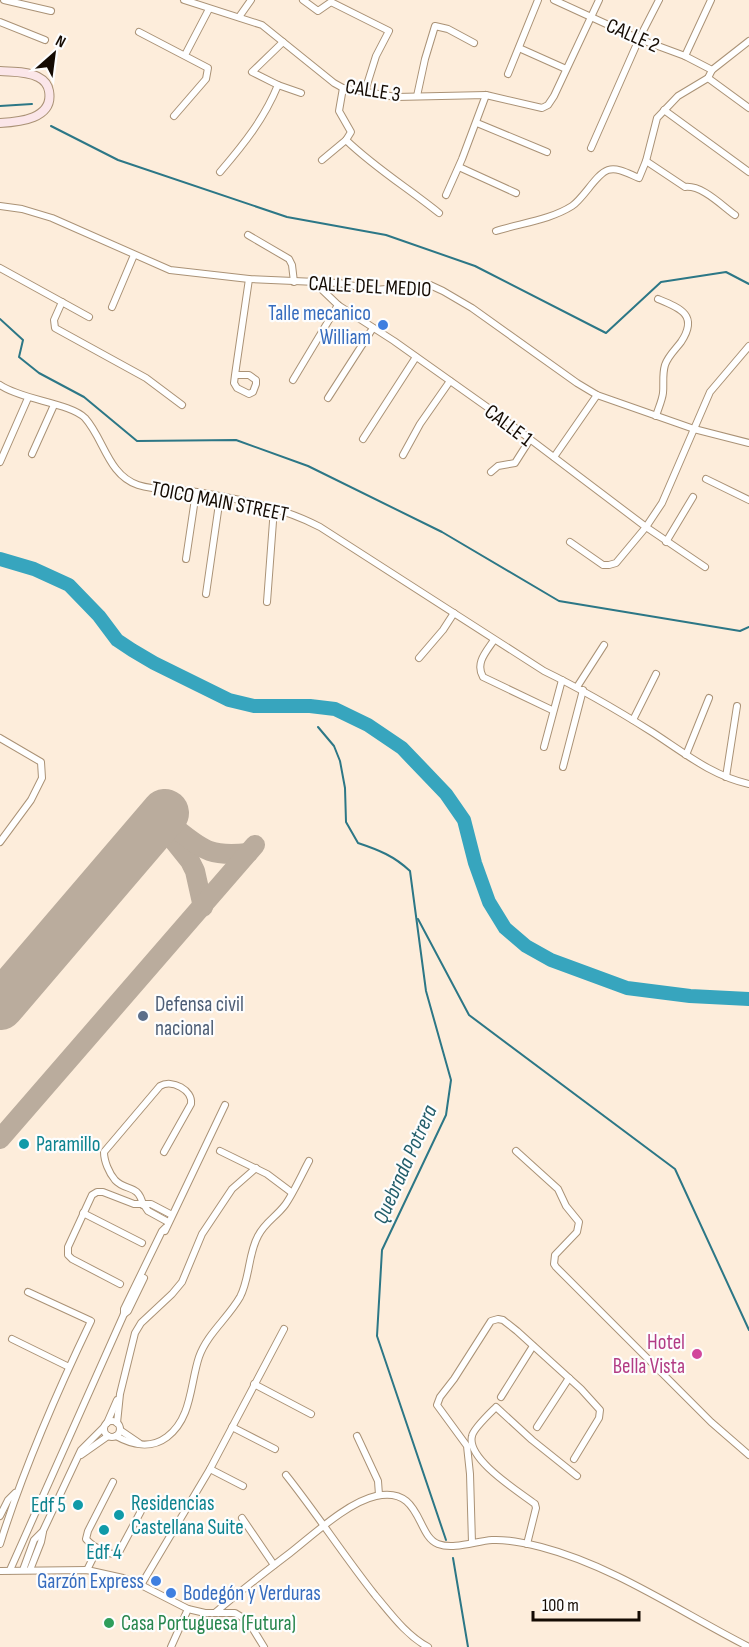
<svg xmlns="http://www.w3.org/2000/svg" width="749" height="1647" font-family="'Sofia Sans Condensed',sans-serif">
	<rect width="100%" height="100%" fill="#fdeddb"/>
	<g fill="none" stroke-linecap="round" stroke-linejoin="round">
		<g stroke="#2c7786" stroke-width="2">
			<polyline points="0,106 32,104"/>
			<polyline points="51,126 118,160 287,217 386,235 475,266 606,333 661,282 726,272 749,284"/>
			<polyline points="0,319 23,340 19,357 39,373 84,397 137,441 236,440 308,466 442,532 559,601 740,631 749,627"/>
			<path d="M 318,727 L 334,746 L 340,761 L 345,788 L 346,822 L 358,843 C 379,850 394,856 410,871 L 426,991 L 451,1080 L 446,1115 L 382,1250 L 377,1336 L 446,1540"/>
			<polyline points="418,919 469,1015 675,1169 749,1330"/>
			<polyline points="453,1558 468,1647"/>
		</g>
		<polyline stroke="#37a5be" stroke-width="14" points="0,559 34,569 69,585 99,616 117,640 132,650 154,663 229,700 254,706 310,706 335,709 368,725 402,748 446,794 464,820 475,863 489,902 505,928 526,946 551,960 627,988 690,996 749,999"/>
		<g stroke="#baac9d" stroke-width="20">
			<polyline points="158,821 190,861 195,871 203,907"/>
			<path d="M 170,824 C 203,849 206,857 248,853"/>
			<polyline points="0,1139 255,845"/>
		</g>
		<polyline stroke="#baac9d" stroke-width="48" points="0,1006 165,813"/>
		<g stroke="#aa9276" stroke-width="8">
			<g id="minor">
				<polyline points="4,0 51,11"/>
				<polyline points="184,0 262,25 334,83 343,88 396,97 486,95 542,108 548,105 554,96 599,0"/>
				<polyline points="303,0 318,11 331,2 389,31 376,56 365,91"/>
				<polyline points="554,0 639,39 685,56 712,70"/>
				<polyline points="239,17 251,0"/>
				<polyline points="0,22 45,40"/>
				<polyline points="139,32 208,68 206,79 174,116"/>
				<polyline points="283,42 252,72 278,85 301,93"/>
				<polyline points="519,48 566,69"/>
				<polyline points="185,55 209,9"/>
				<polyline points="685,56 711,0"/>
				<polyline points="508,74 538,0"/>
				<polyline points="708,78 749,108"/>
				<polyline points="417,96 425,59 435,26 448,29 474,43"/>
				<polyline points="664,110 749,172"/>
				<polyline points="477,123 547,152"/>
				<path d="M 346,140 C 375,168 408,188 439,213"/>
				<polyline points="591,148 639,39 659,0"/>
				<polyline points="322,160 346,140 351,132 339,111 343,88"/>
				<path d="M 646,161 L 685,187 C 702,185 721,205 735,215"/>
				<polyline points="459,167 516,193"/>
				<path d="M 220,172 C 244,144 264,119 278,85"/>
				<polyline points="446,195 462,159 486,95"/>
				<polyline points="0,206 22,209 52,218 170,270 249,279 339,283 375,290 430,285 443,291 472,308 577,383 597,395 694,429 749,443"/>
				<path d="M 496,231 C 521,223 550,220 572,206 C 584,198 596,174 608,170 C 618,167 629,174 639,178 L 646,161 L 657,118 L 678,96 L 708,78 L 712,70 L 749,41"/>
				<polyline points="248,235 289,259 292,265 294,282"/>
				<polyline points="0,268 89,317"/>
				<polyline points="314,282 338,305 394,341 494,412 646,527 705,567"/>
				<polyline points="62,302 54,320 55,328 146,378 182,405"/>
				<polyline points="112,307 134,255"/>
				<polyline points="235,375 249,375 256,380 256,384 253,392 249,394 237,388 234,383 235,375 249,279"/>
				<polyline points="293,380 338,305"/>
				<path d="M 0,385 C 22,400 70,403 85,418 C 104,439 108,475 138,485 C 156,491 178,489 197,492 C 239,499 282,507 320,527 L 544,671 C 581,689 617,710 652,732 C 683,752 712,776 749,784"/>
				<polyline points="328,398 373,328"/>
				<path d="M 656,416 C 658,409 662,401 663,393 C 664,384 662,375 665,365 C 668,356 675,350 681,342 C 699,315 680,308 658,299"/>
				<polyline points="363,439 416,357"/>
				<polyline points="32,454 54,405"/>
				<polyline points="403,455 420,424 450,381"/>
				<polyline points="554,457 597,395"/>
				<polyline points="0,462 28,398"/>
				<polyline points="491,472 498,466 515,463 529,441"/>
				<polyline points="706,479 749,500"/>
				<polyline points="570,542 603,565 609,565 616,563 646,527 662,503 710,392 749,346"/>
				<polyline points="666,542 693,497"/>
				<polyline points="186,559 196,492"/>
				<polyline points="206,594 220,497"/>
				<polyline points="267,602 274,508"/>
				<path d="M 494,640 C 486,652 475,663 483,677 L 552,710"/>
				<polyline points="419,658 443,630 454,613"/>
				<polyline points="577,687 604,645"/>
				<polyline points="633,720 656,674"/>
				<polyline points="0,738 41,762 42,778 31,800 0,842"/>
				<polyline points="544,747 562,680"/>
				<polyline points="686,755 709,698"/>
				<polyline points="563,767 583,690"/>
				<polyline points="726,777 737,706"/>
				<polyline points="220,1151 267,1174 291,1192"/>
				<polyline points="516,1151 558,1189 566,1206 579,1222 577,1232 555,1255 554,1264 556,1267 711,1422 749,1455"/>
				<path d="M 143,1205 C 138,1183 126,1192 115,1180 C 109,1173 104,1161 104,1152 L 160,1086 C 172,1079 193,1090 191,1104 L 164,1152"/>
				<polyline points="144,1205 148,1211 168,1222"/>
				<polyline points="83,1213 142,1243"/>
				<polyline points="165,1231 225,1105"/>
				<polyline points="120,1284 72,1259 68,1255 68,1247 92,1195 97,1192 103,1192 134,1204 151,1204 172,1215"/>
				<polyline points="124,1314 128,1311 144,1278"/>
				<polyline points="12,1339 69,1367"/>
				<polyline points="254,1384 311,1414"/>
				<polyline points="501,1397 533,1346"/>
				<circle cx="112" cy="1429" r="8"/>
				<polyline points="107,1423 117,1400"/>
				<polyline points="117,1423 120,1394 135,1333 141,1323 172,1294 182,1282 202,1234 232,1189 256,1168"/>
				<polyline points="232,1427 275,1449"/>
				<polyline points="537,1427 569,1378"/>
				<polyline points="120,1430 139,1443"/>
				<path d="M 116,1436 C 132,1445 151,1449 167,1437 C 192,1418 190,1384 199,1357 C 207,1334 228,1318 240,1297 C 250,1278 248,1254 258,1236 C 265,1222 276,1217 285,1205 C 293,1194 302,1174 309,1161"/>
				<polyline points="357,1436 378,1481 379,1495"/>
				<polyline points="81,1455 108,1436"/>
				<polyline points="210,1469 243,1486"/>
				<path d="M 286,1475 C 317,1514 344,1556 375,1595 C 391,1614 406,1635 428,1647"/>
				<path d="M 113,1482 L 88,1531 L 86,1539 C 93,1547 107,1555 118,1554 L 141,1511"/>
				<polyline points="0,1516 8,1500 15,1493"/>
				<polyline points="242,1518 274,1565"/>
				<polyline points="472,1543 470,1474 467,1446 437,1405 440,1397 454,1379 491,1321 498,1319 503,1320 517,1331 581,1389 600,1410 599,1418 574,1459"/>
				<path d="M 0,1544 C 24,1467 56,1394 91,1321 L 28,1292"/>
				<path d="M 527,1544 L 536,1508 L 535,1504 C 518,1491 466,1459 472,1436 C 473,1429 490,1413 496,1407 L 532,1440 L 577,1476"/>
				<polyline points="10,1570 124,1314 124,1309 162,1231 165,1228"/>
				<polyline points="23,1570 34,1540 43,1531 81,1450 104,1427"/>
				<polyline points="30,1570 41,1542 43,1532"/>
				<polyline points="87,1570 98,1548"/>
				<polyline points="0,1571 87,1570 123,1578 141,1585 188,1609 205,1613 235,1613 248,1621 264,1647"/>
				<polyline points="141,1585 210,1469 284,1329"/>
				<path d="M 216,1612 C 240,1591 265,1572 290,1553 C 313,1535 348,1502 376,1496 C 422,1486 416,1536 438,1544 C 454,1550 476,1541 492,1540 C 508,1539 525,1543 541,1547 C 614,1566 682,1613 749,1647"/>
				<polyline points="171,1647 188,1609"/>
			</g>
		</g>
		<g stroke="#aa9276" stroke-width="10">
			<path id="secondary" d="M 0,71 C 12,72 27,71 38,77 C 44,80 48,85 49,91 C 54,119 19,122 0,123"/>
		</g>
		<use href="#minor" stroke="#fff" stroke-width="6"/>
		<use href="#secondary" stroke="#fbe6e9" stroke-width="8"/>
	</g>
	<g fill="#3f7fe0" stroke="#fdfdfd" stroke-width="2">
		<circle cx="383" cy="325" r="6"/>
		<circle cx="156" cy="1581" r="6"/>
		<circle cx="171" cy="1593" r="6"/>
	</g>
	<circle fill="#5c6f8a" stroke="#fdfdfd" stroke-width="2" cx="143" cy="1016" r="6"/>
	<g fill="#0f9aa8" stroke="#fdfdfd" stroke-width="2">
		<circle cx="24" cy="1144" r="6"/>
		<circle cx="78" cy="1505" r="6"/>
		<circle cx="119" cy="1515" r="6"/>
		<circle cx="104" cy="1530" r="6"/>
	</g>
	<circle fill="#d1479c" stroke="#fdfdfd" stroke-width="2" cx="697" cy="1354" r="6"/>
	<circle fill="#2e9e5b" stroke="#fdfdfd" stroke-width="2" cx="109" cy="1623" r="6"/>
	<g text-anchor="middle" stroke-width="4.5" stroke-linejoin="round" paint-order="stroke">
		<g font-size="21" fill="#140b03" stroke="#fdfdfd">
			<text transform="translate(633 35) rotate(24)" y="7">CALLE 2</text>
			<text transform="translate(373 90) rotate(9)" y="7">CALLE 3</text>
			<text transform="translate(370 286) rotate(3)" y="7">CALLE DEL MEDIO</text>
			<text transform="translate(509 425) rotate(37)" y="7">CALLE 1</text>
			<text transform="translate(220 501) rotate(11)" y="7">TOICO MAIN STREET</text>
		</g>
		<g font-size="21" fill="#366cbe" stroke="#fdfdfd" text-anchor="end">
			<text x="371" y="320">Talle mecanico<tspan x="371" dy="24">William</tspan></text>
			<text x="144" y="1588">Garzón Express</text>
			<text x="183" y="1600" text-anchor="start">Bodegón y Verduras</text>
		</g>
		<g font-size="21" fill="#4e5e75" stroke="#fdfdfd" text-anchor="start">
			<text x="155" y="1011">Defensa civil<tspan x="155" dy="24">nacional</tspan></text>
		</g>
		<g font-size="21" fill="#0d838f" stroke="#fdfdfd" text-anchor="start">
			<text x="36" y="1151">Paramillo</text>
			<text x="131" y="1510">Residencias<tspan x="131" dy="24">Castellana Suite</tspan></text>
			<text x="66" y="1512" text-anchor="end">Edf 5</text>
			<text x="104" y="1559" text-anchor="middle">Edf 4</text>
		</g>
		<g font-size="21" fill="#b23c85" stroke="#fdfdfd" text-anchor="end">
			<text x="685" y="1349">Hotel<tspan x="685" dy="24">Bella Vista</tspan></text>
		</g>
		<g font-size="21" fill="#27864d" stroke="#fdfdfd" text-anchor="start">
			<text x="121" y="1630">Casa Portuguesa (Futura)</text>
		</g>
		<g font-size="22" font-style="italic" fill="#235e6b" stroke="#fdfdfd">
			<text transform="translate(404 1164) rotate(-66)" y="8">Quebrada Potrera</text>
		</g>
	</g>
	<g transform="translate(54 54) rotate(28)" stroke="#fdfdfd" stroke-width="4.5" paint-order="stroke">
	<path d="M0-4.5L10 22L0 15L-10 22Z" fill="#140b03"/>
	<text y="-9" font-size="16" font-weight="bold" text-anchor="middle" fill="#140b03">N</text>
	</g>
	<path d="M533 1611v9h106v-9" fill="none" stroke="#140b03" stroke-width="3"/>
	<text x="542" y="1611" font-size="18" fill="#140b03" stroke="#fdfdfd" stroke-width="4.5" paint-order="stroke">100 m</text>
</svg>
